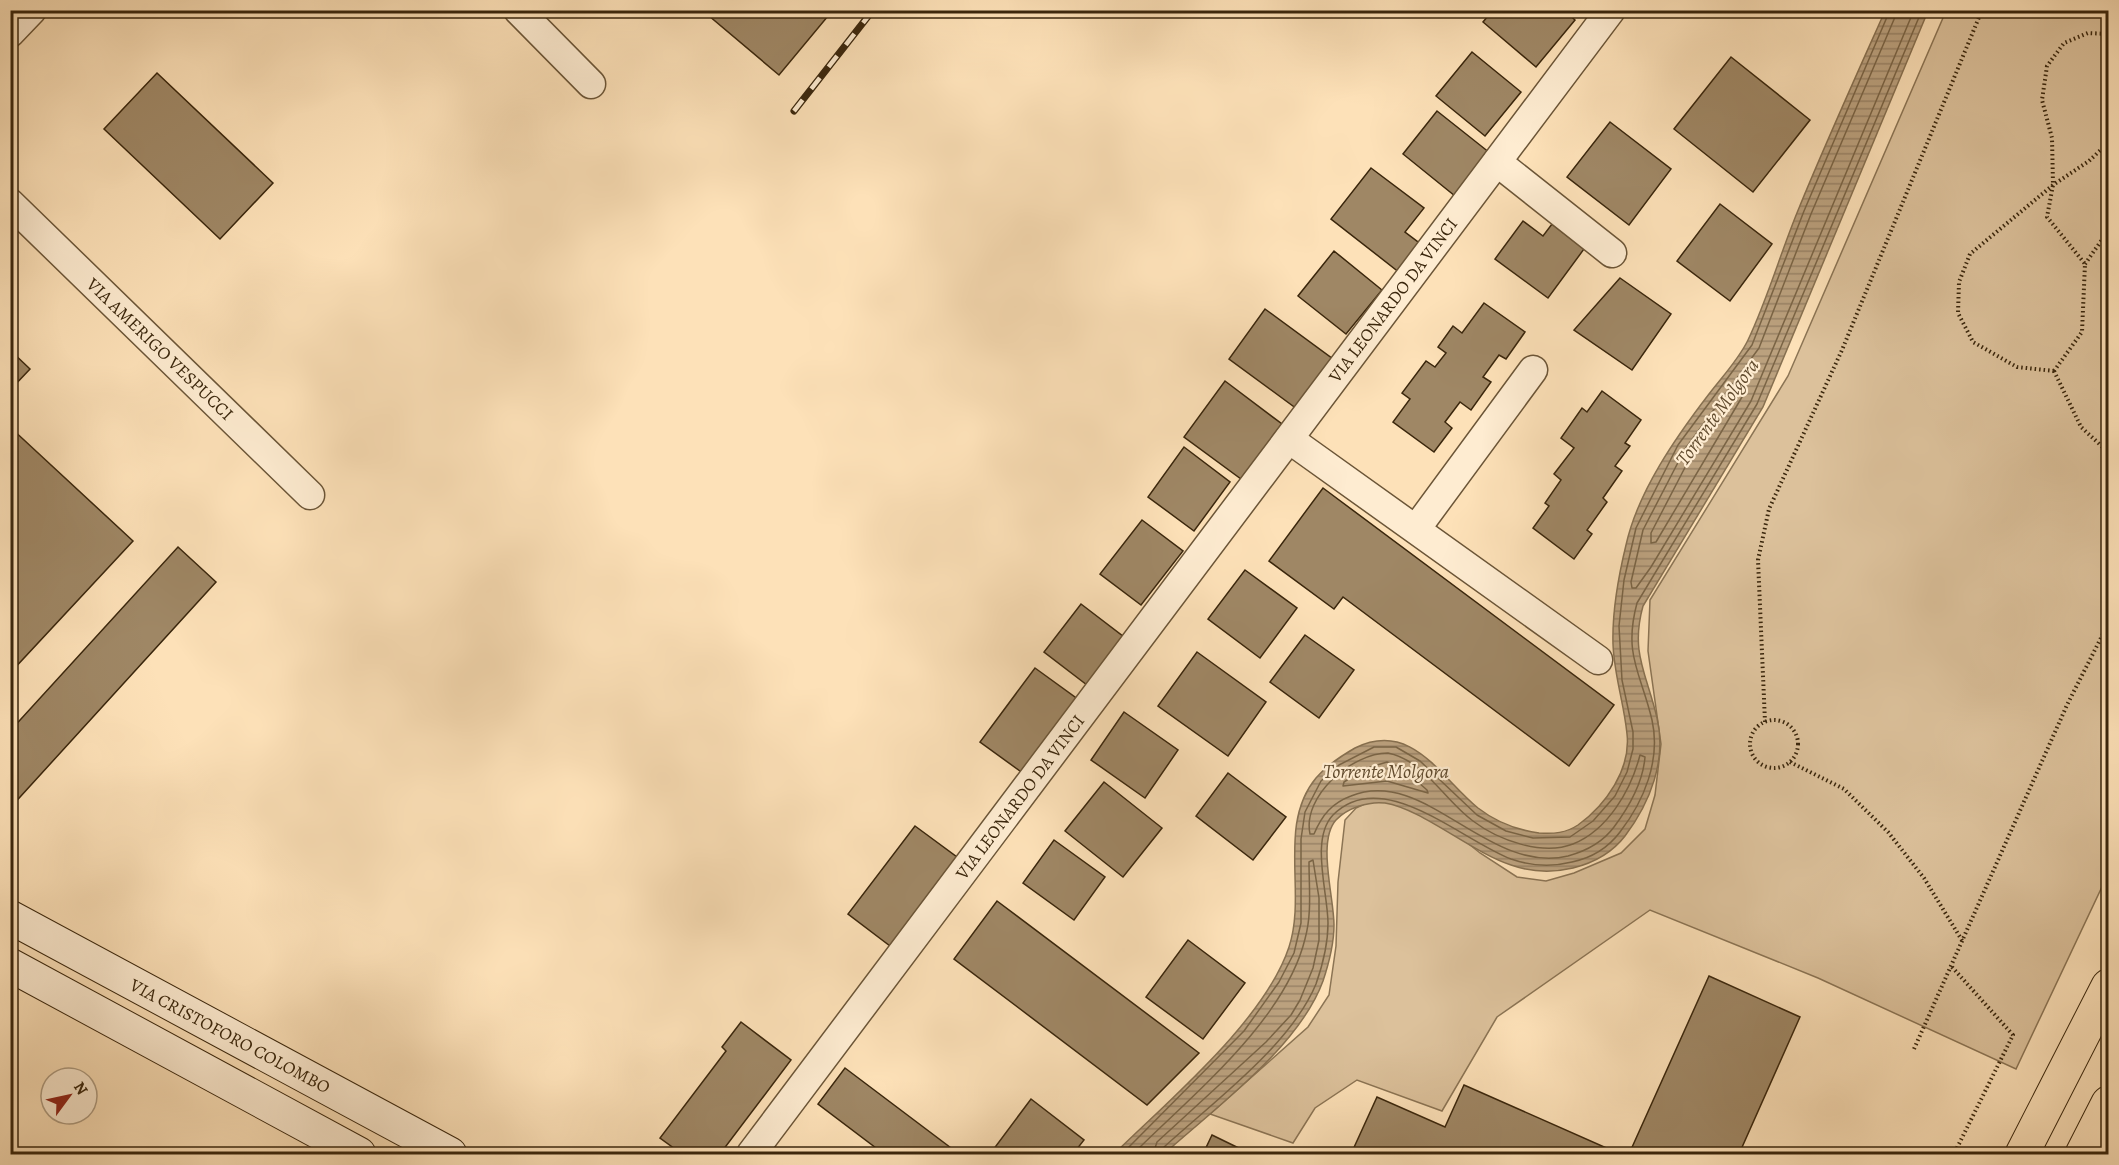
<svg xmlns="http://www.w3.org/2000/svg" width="2119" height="1165" font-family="Alegreya,serif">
	<defs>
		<pattern id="water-rules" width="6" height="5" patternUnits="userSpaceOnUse" patternTransform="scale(1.5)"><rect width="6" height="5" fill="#bba17e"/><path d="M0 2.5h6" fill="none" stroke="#998366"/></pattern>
	</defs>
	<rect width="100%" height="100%" fill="#fde1b8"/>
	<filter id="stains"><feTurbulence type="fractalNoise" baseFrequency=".00333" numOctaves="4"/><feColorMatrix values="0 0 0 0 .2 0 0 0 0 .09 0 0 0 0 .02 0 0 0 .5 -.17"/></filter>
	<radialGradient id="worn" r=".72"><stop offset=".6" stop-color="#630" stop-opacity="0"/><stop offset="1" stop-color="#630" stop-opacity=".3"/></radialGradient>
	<polygon fill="#dcc19b" stroke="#8b7454" stroke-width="1.5" points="1946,11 2108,11 2108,874 2016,1069 1818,978 1650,910 1497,1017 1442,1111 1357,1080 1315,1108 1293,1143 1210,1114 1308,1027 1329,995 1336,946 1338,882 1345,820 1356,808 1375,799 1398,799 1454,832 1480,853 1517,877 1546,881 1574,873 1621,853 1645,829 1655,795 1661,744 1648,651 1650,600 1788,376"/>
	<path fill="url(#water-rules)" stroke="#877050" stroke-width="1.5" d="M 1885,11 L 1928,11 L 1763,407 L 1643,606 C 1630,653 1647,674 1657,718 C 1667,760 1650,803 1625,836 C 1612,853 1593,863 1573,868 C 1552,873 1531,872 1511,865 C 1471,852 1422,809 1385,803 C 1369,801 1347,808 1336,820 C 1317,841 1334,897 1334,925 C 1334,944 1329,963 1323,981 C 1299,1047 1215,1108 1164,1154 L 1114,1154 C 1169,1100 1265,1020 1289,947 C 1307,893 1277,825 1316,778 C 1327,765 1341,756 1355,748 C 1412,720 1440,777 1478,808 C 1496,822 1517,830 1539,833 C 1554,834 1566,833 1578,825 C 1606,805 1631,769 1627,734 C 1624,703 1614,675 1613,644 C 1612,610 1618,578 1626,545 C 1638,491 1676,437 1709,394 C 1722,377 1739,359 1748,340 C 1768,298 1781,251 1799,208 C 1826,142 1856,76 1885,11 Z"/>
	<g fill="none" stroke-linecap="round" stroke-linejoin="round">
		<g stroke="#7a6445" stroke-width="1.5">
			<polyline points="1898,10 1811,214 1759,348 1685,449 1643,530 1631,582 1632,588 1636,588 1651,567 1751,401 1914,10"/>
			<polygon points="1741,392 1742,397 1656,542 1651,543 1651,533 1692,454"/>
			<path d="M 1388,753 C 1424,760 1445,801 1473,821 C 1498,840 1542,856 1573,844 C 1608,830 1631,790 1640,755 L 1645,757 C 1643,782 1629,807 1614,827 C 1603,842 1586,851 1568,856 C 1487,875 1425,766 1351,796 C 1332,803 1322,815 1314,834 L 1310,834 C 1302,796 1352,753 1388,753 Z"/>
			<polygon points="1387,762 1402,768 1427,790 1428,793 1387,781 1343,786 1344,782 1364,769"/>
			<polyline points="1122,1154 1244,1031 1279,982 1294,953 1301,923 1301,839 1305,812 1321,781 1339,765 1374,747 1396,747 1420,761 1477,815 1506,831 1533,838 1570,837 1593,821 1615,796 1627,772 1633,749 1633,732 1622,680 1619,626 1624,580 1636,528 1678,445 1752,345 1804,211 1890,10"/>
			<path d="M 1133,1154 C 1191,1096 1285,1021 1305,939 C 1312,914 1309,888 1309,862 L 1313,860 L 1319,898 L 1319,940 L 1313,968 L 1300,1000 L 1291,1015 L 1266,1042 L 1157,1142 L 1153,1154"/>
			<path d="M 1161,1154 L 1163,1148 C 1212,1103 1291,1045 1316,984 C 1323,964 1328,944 1328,923 C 1328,893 1310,839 1333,815 C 1382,765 1461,840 1511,859 C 1531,866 1552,867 1572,862 C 1591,858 1608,848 1620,832 C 1644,801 1661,760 1652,720 C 1641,673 1623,655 1637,603 L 1757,404 L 1922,10"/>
		</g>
	</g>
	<g fill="#9f8765" stroke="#3a260c" stroke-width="1.5">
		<polygon points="702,10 833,10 779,75"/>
		<polygon points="1493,10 1564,10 1575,20 1536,67 1483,22"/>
		<polygon points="1472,52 1521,92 1485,136 1436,96"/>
		<polygon points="1731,57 1810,120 1753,192 1674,129"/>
		<polygon points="157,73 273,183 220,239 104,129"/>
		<polygon points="1437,111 1490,153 1455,196 1403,154"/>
		<polygon points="1610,122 1671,169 1629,225 1567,177"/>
		<polygon points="1371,168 1424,208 1405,232 1422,245 1400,273 1331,219"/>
		<polygon points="1720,204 1772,244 1730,301 1677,261"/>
		<polygon points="1523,221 1543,236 1552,224 1584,249 1548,298 1495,259"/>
		<polygon points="1334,251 1382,290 1346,334 1298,296"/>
		<polygon points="1620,278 1671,314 1632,370 1574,330"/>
		<polygon points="1484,303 1525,332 1506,359 1499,355 1483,377 1491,382 1471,410 1460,402 1445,422 1452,428 1434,452 1393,422 1410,399 1402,393 1426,361 1435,367 1446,353 1438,347 1453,326 1462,333"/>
		<polygon points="1265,309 1333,359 1297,409 1229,359"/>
		<polygon points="10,350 30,369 10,390"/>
		<polygon points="1225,381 1282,424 1241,479 1184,437"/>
		<polygon points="1602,391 1641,420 1625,443 1630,446 1615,466 1622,471 1603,498 1607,502 1587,530 1592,534 1574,559 1533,528 1549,506 1545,503 1561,480 1554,474 1574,448 1561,438 1582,408 1587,412"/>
		<polygon points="10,427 133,541 10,673"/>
		<polygon points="1184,447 1230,482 1194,531 1148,497"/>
		<polygon points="1323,488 1614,705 1569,766 1343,597 1334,609 1269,561"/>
		<polygon points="1142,520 1183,551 1141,605 1100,574"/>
		<polygon points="178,547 216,582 10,808 10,731"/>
		<polygon points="1245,570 1297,608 1260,658 1208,619"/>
		<polygon points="1081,604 1124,637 1087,685 1044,652"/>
		<polygon points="1305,635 1354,670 1319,718 1270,682"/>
		<polygon points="1197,652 1266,702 1228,756 1158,706"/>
		<polygon points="1035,668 1079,700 1024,774 980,742"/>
		<polygon points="1124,712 1178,750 1145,798 1091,760"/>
		<polygon points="1228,773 1286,817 1253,860 1196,816"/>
		<polygon points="1104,782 1162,828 1123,877 1065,831"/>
		<polygon points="915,826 961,860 894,949 848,914"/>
		<polygon points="1054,840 1105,877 1074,920 1023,883"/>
		<polygon points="997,901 1199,1053 1147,1105 954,959"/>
		<polygon points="1188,940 1245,983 1203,1039 1146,997"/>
		<polygon points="1709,976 1800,1017 1739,1154 1629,1154"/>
		<polygon points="741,1022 791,1060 720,1154 682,1154 660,1138 726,1051 722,1047"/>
		<polygon points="845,1068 959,1154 884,1154 818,1104"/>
		<polygon points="1464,1085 1620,1154 1351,1154 1377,1097 1445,1127"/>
		<polygon points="1031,1099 1084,1140 1073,1154 990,1154"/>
		<polygon points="1212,1135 1251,1154 1203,1154"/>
	</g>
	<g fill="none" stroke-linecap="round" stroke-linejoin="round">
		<g stroke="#6b5537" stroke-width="31">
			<g id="street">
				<polyline points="518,10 591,84"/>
				<polyline points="10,33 32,10"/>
				<polyline points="1497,162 1612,253"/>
				<polyline points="10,203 310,495"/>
				<polyline points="1289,439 1598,660"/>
				<polyline points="1416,529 1533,370"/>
				<polyline points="751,1154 1611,10"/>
			</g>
		</g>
		<g stroke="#3a260c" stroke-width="35">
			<g id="secondary">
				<polyline points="10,917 450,1154"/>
				<polyline points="10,965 359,1154"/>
			</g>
		</g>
		<g stroke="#3a260c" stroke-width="35">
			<g id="primary">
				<polyline points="2022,1154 2108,986"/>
				<polyline points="2082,1154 2108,1103"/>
			</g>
		</g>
		<g stroke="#3a260c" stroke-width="4" stroke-dasharray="1.5 3" stroke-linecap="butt">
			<polyline points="2106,32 2108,21"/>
			<polyline points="2085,264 2108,231"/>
			<polyline points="2054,371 2082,332 2085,264 2047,217 2053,185 2052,138 2042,100 2047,66 2064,43 2088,33 2108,34"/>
			<polyline points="2054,371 2017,367 1973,342 1958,313 1959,282 1970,254 2053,185 2089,161 2108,143"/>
			<polyline points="2054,371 2081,427 2108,452"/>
			<circle cx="1774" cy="744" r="24"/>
			<polyline points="1765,722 1758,560 1769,509 1842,350 1982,10"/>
			<polyline points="1790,762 1844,789 1888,832 1924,878 1963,942"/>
			<polyline points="1952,967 2013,1035 1954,1154"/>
			<polyline points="1914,1049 2067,705 2108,624"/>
		</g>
		<use href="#street" stroke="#feecd1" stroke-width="28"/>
		<use href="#secondary" stroke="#feecd1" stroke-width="33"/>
		<use href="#primary" stroke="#fde1b8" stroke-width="33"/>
		<g stroke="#3a260c" stroke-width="7">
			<polyline id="rail" points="794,111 873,10"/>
		</g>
		<use href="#rail" stroke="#feecd1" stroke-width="4.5" stroke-dasharray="14" stroke-linecap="butt"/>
	</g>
	<g text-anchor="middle" stroke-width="4.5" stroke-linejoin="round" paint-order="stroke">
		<g font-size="18" fill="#3a260c" stroke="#feecd1">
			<text transform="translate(1393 300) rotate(-53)" y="6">VIA LEONARDO DA VINCI</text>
			<text transform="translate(160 349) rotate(44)" y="6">VIA AMERIGO VESPUCCI</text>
			<text transform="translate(1020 797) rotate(-53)" y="6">VIA LEONARDO DA VINCI</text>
			<text transform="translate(230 1036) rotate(28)" y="6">VIA CRISTOFORO COLOMBO</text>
		</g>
		<g font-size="20" font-style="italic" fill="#614b2e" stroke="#feecd1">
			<text transform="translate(1717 412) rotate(-54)" y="7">Torrente Molgora</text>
			<text x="1386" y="778">Torrente Molgora</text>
		</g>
	</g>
	<rect width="2119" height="1165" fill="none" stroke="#fde1b8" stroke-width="36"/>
	<rect x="12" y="12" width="2095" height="1141" fill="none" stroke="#3a260c" stroke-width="3"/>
	<rect x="18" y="18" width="2083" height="1129" fill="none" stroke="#3a260c" stroke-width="1.5"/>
	<g transform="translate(69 1096) rotate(57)"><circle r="28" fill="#feecd1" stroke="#b09d82" stroke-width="1.5"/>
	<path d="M0-4.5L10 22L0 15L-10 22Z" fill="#8f2418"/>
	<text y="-9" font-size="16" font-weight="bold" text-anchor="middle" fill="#3a260c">N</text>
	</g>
	<rect width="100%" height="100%" filter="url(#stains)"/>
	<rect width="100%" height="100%" fill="url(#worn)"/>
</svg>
